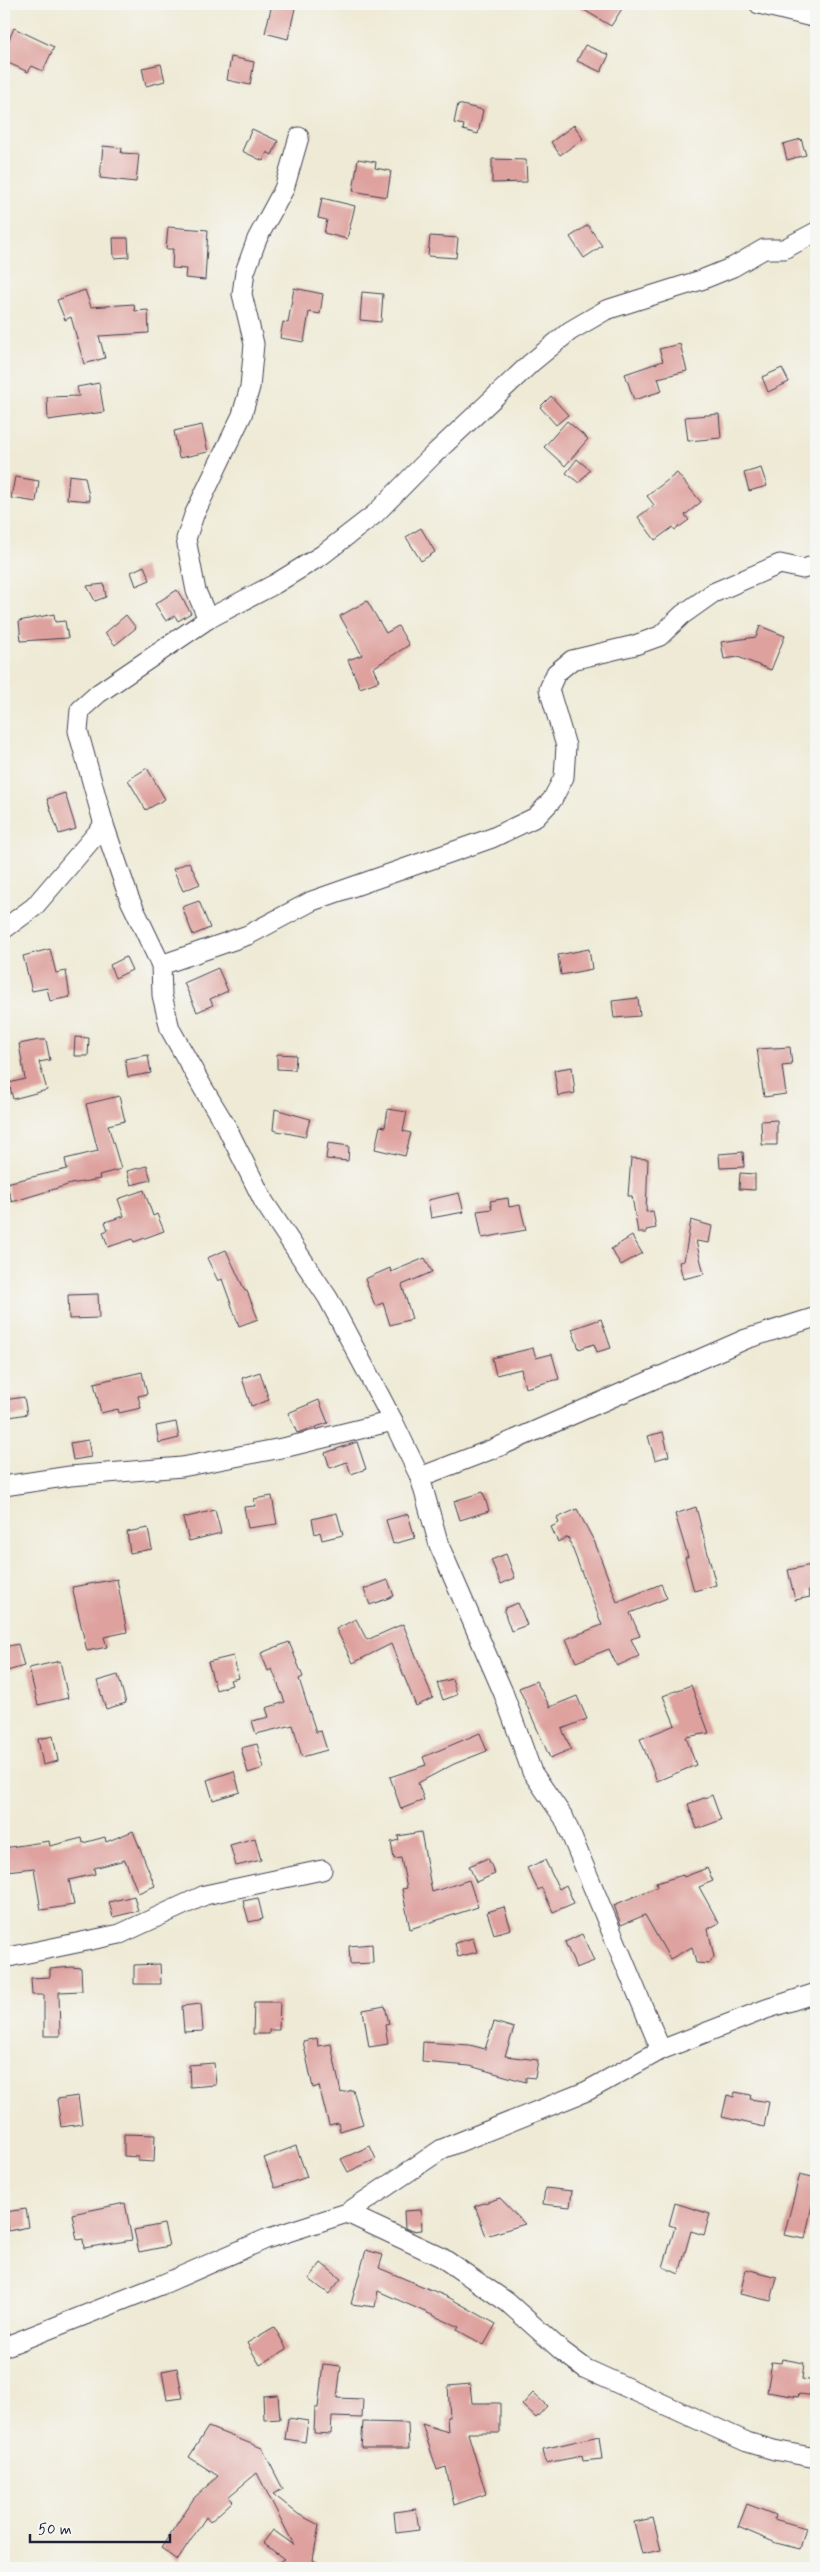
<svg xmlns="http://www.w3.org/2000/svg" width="820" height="2572" font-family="Mynerve,sans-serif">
	<rect width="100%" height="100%" fill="#f6f6f2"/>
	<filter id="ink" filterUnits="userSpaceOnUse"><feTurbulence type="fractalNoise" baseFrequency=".02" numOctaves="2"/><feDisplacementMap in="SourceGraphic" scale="10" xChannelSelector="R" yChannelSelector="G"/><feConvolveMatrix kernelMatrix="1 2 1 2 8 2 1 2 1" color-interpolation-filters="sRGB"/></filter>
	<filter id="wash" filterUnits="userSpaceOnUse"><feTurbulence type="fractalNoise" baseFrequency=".0096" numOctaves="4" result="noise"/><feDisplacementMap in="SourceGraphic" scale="20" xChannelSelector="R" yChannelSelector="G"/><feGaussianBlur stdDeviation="1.12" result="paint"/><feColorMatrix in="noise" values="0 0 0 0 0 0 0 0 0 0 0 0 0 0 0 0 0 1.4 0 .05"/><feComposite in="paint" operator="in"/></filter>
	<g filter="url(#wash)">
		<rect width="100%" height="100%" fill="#eeead5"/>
		<g id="blocks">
			<g fill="#dea19e">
				<polygon points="272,4 296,4 288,39 265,33"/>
				<polygon points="574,4 625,4 611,26"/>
				<polygon points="14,28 54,47 43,71 32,66 28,72 4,61 4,51"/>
				<polygon points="585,45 609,55 601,72 577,61"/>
				<polygon points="231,57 254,62 250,85 227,80"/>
				<polygon points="161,64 165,81 146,86 142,68"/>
				<polygon points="458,104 483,110 478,134 463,130 464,125 454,123"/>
				<polygon points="574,125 583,139 560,155 551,142"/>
				<polygon points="252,129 278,141 272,155 267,152 263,161 242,151"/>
				<polygon points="801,139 806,155 787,160 783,144"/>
				<polygon points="103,146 122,148 121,153 139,154 136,182 100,178"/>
				<polygon points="358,159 376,162 375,168 391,171 387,197 353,191"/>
				<polygon points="492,159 526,160 527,182 492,183"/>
				<polygon points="322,198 355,206 347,239 324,233 327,220 318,218"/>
				<polygon points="588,225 602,246 584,258 570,237"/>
				<polygon points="168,227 208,230 205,280 185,278 186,269 172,268 173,249 166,249"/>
				<polygon points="430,236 458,238 456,258 428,256"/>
				<polygon points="113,238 128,238 129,257 114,258"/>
				<polygon points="294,288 323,294 320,314 309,312 304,342 280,338 283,322 288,323"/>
				<polygon points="85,290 91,307 134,304 135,311 148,310 149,333 99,336 105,358 84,364 71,317 65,320 57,300"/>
				<polygon points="362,292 383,294 381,322 360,320"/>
				<polygon points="680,344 687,371 658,378 662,391 634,400 625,374 663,361 659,349"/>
				<polygon points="782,368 789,382 768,392 762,377"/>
				<polygon points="99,383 104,412 48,420 47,397 79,396 77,387"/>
				<polygon points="551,396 568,415 556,425 540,407"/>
				<polygon points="719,414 721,438 688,441 685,417"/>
				<polygon points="567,421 588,439 565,466 544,447"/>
				<polygon points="202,425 208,452 179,458 174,431"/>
				<polygon points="577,459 590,470 579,483 566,473"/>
				<polygon points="761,468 767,486 749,491 744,473"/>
				<polygon points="677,473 701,502 685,515 689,520 675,530 673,527 655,540 638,517 654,505 647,496"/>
				<polygon points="69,475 85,477 90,501 67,499"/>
				<polygon points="15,477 39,481 36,502 11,498"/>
				<polygon points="421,528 435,552 421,561 406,537"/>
				<polygon points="144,566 150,580 136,586 131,572"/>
				<polygon points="104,584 106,597 95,601 87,586"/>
				<polygon points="177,590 191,613 178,621 175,616 166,621 155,604"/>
				<polygon points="367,601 386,633 398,626 409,645 373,668 379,681 360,688 348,660 362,655 340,616"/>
				<polygon points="54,614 55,622 65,621 68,638 21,641 19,621"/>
				<polygon points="126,615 136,628 115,645 105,633"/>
				<polygon points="760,626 785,636 771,670 738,657 724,659 721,642 756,637"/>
				<polygon points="147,768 165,799 146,810 128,780"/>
				<polygon points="65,793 76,829 59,834 47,799"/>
				<polygon points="189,862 200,884 183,891 173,869"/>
				<polygon points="199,901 210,928 193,935 182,907"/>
				<polygon points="50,949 56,973 66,971 70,997 50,1001 47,988 32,991 23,956"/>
				<polygon points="589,949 592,969 561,975 558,955"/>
				<polygon points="126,957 132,970 115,978 110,965"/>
				<polygon points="218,968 228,991 210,999 213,1005 197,1012 184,983"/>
				<polygon points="638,998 640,1016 614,1018 612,1001"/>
				<polygon points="75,1037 89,1038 88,1056 74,1056"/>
				<polygon points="39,1040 46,1040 50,1060 39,1062 47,1090 13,1099 9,1083 25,1079 19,1044"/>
				<polygon points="790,1047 792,1065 782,1066 786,1094 764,1097 757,1049"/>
				<polygon points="277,1054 296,1055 295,1070 277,1069"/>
				<polygon points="148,1055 151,1073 128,1077 125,1059"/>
				<polygon points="572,1067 575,1093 558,1096 554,1070"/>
				<polygon points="119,1096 125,1121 108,1125 121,1169 99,1175 100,1179 71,1184 12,1202 6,1183 67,1169 65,1159 98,1151 86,1104"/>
				<polygon points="275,1109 310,1119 305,1137 273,1130"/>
				<polygon points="388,1109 407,1112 403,1131 411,1133 405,1156 375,1149 380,1126 385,1127"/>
				<polygon points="777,1120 777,1145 762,1145 761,1121"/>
				<polygon points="328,1143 349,1146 348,1161 326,1159"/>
				<polygon points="743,1152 744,1167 720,1168 719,1154"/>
				<polygon points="631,1158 648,1159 646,1212 653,1211 656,1228 646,1230 646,1233 638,1233 632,1196 628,1196"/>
				<polygon points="147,1166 151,1180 131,1185 127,1171"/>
				<polygon points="740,1173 755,1174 755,1190 739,1189"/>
				<polygon points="144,1190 153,1216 157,1214 164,1231 134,1242 133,1239 108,1247 103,1232 108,1230 105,1222 124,1216 118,1199"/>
				<polygon points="459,1193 464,1212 431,1218 428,1200"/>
				<polygon points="508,1198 509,1207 520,1205 526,1230 482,1238 477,1211 492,1209 490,1201"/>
				<polygon points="691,1220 712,1226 709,1243 696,1241 704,1274 683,1279 679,1262 684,1261"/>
				<polygon points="632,1236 642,1253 621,1265 611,1249"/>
				<polygon points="226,1250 245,1291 247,1291 258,1319 239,1326 222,1279 218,1281 207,1258"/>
				<polygon points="425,1258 432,1272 402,1285 412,1319 390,1325 383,1303 375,1306 365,1279 390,1268 391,1272"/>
				<polygon points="98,1294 99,1318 69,1319 68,1295"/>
				<polygon points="601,1319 611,1348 597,1352 594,1344 579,1349 572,1329"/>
				<polygon points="533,1348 536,1358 552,1354 559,1379 525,1388 521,1369 496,1375 492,1358"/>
				<polygon points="142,1372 147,1394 138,1396 141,1408 119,1413 118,1409 101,1413 94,1383"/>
				<polygon points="260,1372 269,1400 251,1406 242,1378"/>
				<polygon points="24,1397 27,1414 4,1418 4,1400"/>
				<polygon points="319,1400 328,1423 297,1433 288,1413"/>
				<polygon points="176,1422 179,1438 159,1443 156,1426"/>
				<polygon points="663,1432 669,1456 655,1460 648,1436"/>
				<polygon points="88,1440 91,1457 73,1460 70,1443"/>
				<polygon points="357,1442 366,1469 351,1474 347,1462 330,1468 325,1453"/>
				<polygon points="483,1492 489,1511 460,1520 454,1501"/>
				<polygon points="272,1496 277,1524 248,1528 244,1507 255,1506 254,1499"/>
				<polygon points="696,1507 716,1585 694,1591 685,1557 688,1557 675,1514"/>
				<polygon points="577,1509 595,1543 617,1602 661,1584 667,1598 630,1613 640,1636 631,1639 639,1656 617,1666 609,1649 576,1662 566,1639 602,1625 568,1537 558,1542 551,1527 559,1523 557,1518"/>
				<polygon points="215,1510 221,1533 189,1541 183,1518"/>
				<polygon points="337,1513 343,1535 322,1540 320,1532 315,1534 312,1519"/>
				<polygon points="408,1514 415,1538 393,1544 386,1520"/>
				<polygon points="148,1528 152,1549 130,1553 127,1532"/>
				<polygon points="506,1554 515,1578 501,1584 491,1560"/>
				<polygon points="816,1564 816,1590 808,1591 810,1597 795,1600 788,1570"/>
				<polygon points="117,1579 127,1632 104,1637 107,1647 87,1651 72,1587"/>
				<polygon points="388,1580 394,1596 370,1605 364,1589"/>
				<polygon points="518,1603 527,1625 511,1631 504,1611 505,1608"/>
				<polygon points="356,1619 367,1640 403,1624 433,1698 416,1706 391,1644 353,1663 336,1629"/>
				<polygon points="289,1642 303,1677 299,1679 316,1732 321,1731 327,1750 302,1757 293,1725 256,1734 252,1721 269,1717 266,1708 285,1702 272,1669 268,1671 261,1653"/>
				<polygon points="18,1644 24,1666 4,1672 4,1647"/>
				<polygon points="233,1656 239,1678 230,1680 232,1685 216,1690 208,1662"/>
				<polygon points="60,1661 68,1698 38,1705 29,1668"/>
				<polygon points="118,1675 126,1703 106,1709 97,1681"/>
				<polygon points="452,1679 457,1695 443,1700 437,1683"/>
				<polygon points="536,1681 550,1707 577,1696 587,1719 562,1729 571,1749 550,1758 519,1688"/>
				<polygon points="691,1685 709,1733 686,1737 696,1765 657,1781 640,1739 675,1725 663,1696"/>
				<polygon points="480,1733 487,1751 454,1764 418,1783 424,1800 401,1809 390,1777 426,1765 423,1757"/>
				<polygon points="53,1736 58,1761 43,1765 38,1739"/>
				<polygon points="257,1744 264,1768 248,1773 241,1748"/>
				<polygon points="234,1771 240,1792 213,1800 207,1780"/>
				<polygon points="712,1795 721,1820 697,1829 688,1804"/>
				<polygon points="133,1831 155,1886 138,1893 125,1860 94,1868 95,1874 69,1880 74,1905 41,1910 34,1868 6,1871 4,1848 49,1841 50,1846 82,1838 83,1843 105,1837 106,1842"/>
				<polygon points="421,1832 432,1892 469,1880 478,1907 410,1929 402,1889 407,1888 401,1858 394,1859 391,1842 399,1840 398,1836"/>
				<polygon points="255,1838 261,1860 236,1866 230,1845"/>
				<polygon points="488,1858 495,1874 476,1882 469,1866"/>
				<polygon points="545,1860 559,1889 566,1885 574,1903 553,1912 542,1888 538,1890 527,1868"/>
				<polygon points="707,1868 713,1881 699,1887 719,1923 708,1929 714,1957 709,1964 696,1963 692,1947 670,1959 645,1915 621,1925 614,1905 657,1887 656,1883 683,1875 684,1877"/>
				<polygon points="134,1896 138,1911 113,1917 109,1902"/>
				<polygon points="258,1898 263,1919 249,1922 243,1901"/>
				<polygon points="504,1907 511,1929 494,1934 487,1912"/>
				<polygon points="582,1934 594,1961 576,1968 565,1942"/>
				<polygon points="473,1938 477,1952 458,1957 455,1943"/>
				<polygon points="372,1944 373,1963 350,1964 349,1946"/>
				<polygon points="160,1964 161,1984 134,1984 134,1965"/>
				<polygon points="72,1967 81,1968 82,1991 59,1992 60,2036 44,2036 44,1995 32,1995 31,1978 50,1977 50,1969"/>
				<polygon points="254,2002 280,2002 279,2030 269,2030 269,2034 253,2034"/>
				<polygon points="201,2004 203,2031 184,2032 182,2006"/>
				<polygon points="385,2006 389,2024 385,2025 388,2044 369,2047 363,2010"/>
				<polygon points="494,2022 514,2028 505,2056 538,2060 535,2078 526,2077 526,2082 470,2066 422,2062 423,2042 470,2045 485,2049"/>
				<polygon points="317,2038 318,2046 331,2044 341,2093 353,2090 363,2124 340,2131 338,2123 329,2125 319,2086 313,2088 303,2041"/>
				<polygon points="214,2063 216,2085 190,2087 189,2065"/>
				<polygon points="735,2092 751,2095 750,2099 769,2102 764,2127 722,2117 727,2095 734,2097"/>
				<polygon points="78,2096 82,2124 61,2127 57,2099"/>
				<polygon points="124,2134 155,2135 154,2162 138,2161 138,2157 124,2156"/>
				<polygon points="296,2146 307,2177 275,2188 264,2158"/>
				<polygon points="370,2146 376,2159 348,2172 341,2159"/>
				<polygon points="800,2174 816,2178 816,2197 814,2206 812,2205 805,2239 784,2235"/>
				<polygon points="545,2188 572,2191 570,2207 543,2204"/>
				<polygon points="500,2198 525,2224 486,2236 475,2206"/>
				<polygon points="125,2203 132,2240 84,2248 83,2239 77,2240 72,2214"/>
				<polygon points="675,2203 710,2214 704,2235 691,2231 679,2274 663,2267 675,2227 669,2225"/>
				<polygon points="26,2209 29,2227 8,2231 5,2212"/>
				<polygon points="421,2210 422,2230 412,2231 405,2228 404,2211"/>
				<polygon points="164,2224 169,2246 139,2252 134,2230"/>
				<polygon points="366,2250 383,2255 379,2268 448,2297 496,2324 484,2345 457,2330 459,2327 378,2291 375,2307 351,2304"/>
				<polygon points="321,2263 341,2279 329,2294 309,2279"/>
				<polygon points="746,2269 777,2277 771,2301 740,2294"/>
				<polygon points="274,2327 287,2349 260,2365 247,2343"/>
				<polygon points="782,2359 804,2363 802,2379 816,2381 816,2396 799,2394 798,2397 767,2392 772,2362 781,2363"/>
				<polygon points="323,2364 341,2366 337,2398 363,2399 362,2418 332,2417 331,2434 314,2433 315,2408 318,2408"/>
				<polygon points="177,2368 183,2398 167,2400 162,2371"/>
				<polygon points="470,2384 472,2403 500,2403 500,2433 468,2433 486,2494 454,2505 446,2467 437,2470 422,2424 448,2432 447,2417 450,2417 448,2386"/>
				<polygon points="533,2393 547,2406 536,2418 522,2405"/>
				<polygon points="278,2395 280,2419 264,2420 263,2396"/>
				<polygon points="288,2418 308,2421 305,2442 285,2439"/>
				<polygon points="363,2422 408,2423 409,2448 361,2448"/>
				<polygon points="208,2427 262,2448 283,2489 273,2494 298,2514 319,2525 313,2560 325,2568 267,2568 284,2559 263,2543 273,2530 294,2545 257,2473 228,2497 233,2501 210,2522 206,2517 178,2560 161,2548 194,2498 218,2476 189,2457"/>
				<polygon points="599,2436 602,2459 583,2461 582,2456 546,2463 543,2449"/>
				<polygon points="747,2504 775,2515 774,2519 806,2528 800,2549 776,2543 738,2527"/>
				<polygon points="416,2509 419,2530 396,2533 394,2512"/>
				<polygon points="653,2518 661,2550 642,2554 634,2522"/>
			</g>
		</g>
	</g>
	<g filter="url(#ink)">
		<use href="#blocks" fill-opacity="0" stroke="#414052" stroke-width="1"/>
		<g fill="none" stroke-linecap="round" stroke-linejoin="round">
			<g stroke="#414052" stroke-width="21">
				<g id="minor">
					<polyline points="759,4 816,18"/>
					<polyline points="208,619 196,591 186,539 194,515 242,415 250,387 254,344 242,294 245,272 257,239 284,189 299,137"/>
					<polyline points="4,929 34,907 104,825"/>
					<polyline points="161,965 248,935 312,901 492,838 536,817 552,800 564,777 566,746 549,689 556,673 572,660 635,645 660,636 682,615 713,593 780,564 803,569 816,565"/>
					<polyline points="420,1477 498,1447 746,1339 816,1317"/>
					<polyline points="4,1486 70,1476 182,1467 287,1447 393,1421"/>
					<polyline points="4,1958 120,1934 205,1895 322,1870"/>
					<polyline points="661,2050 564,1818 532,1772 503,1692 439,1545 420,1477 393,1421 328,1298 264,1202 227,1128 203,1088 170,1029 162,995 161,965 129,898 104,825 78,731 80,710 99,693 208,619 275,584 322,555 375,514 433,455 531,363 570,331 606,310 701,280 733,267 764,249 784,249 816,232"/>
					<polyline points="347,2213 441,2257 507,2302 562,2351 586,2369 747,2442 774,2450 816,2458"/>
					<polyline points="4,2347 161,2285 266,2239 347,2213 442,2149 587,2091 661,2050 766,2009 816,1993"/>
				</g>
			</g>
			<use href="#minor" stroke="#fff" stroke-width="19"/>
		</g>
	</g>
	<rect width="820" height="2572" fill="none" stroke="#f6f6f2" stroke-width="20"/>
	<path d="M30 2534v8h140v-8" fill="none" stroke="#22223b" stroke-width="2.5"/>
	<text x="38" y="2534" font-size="15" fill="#22223b" stroke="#f6f6f2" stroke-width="4" paint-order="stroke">50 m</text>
</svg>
